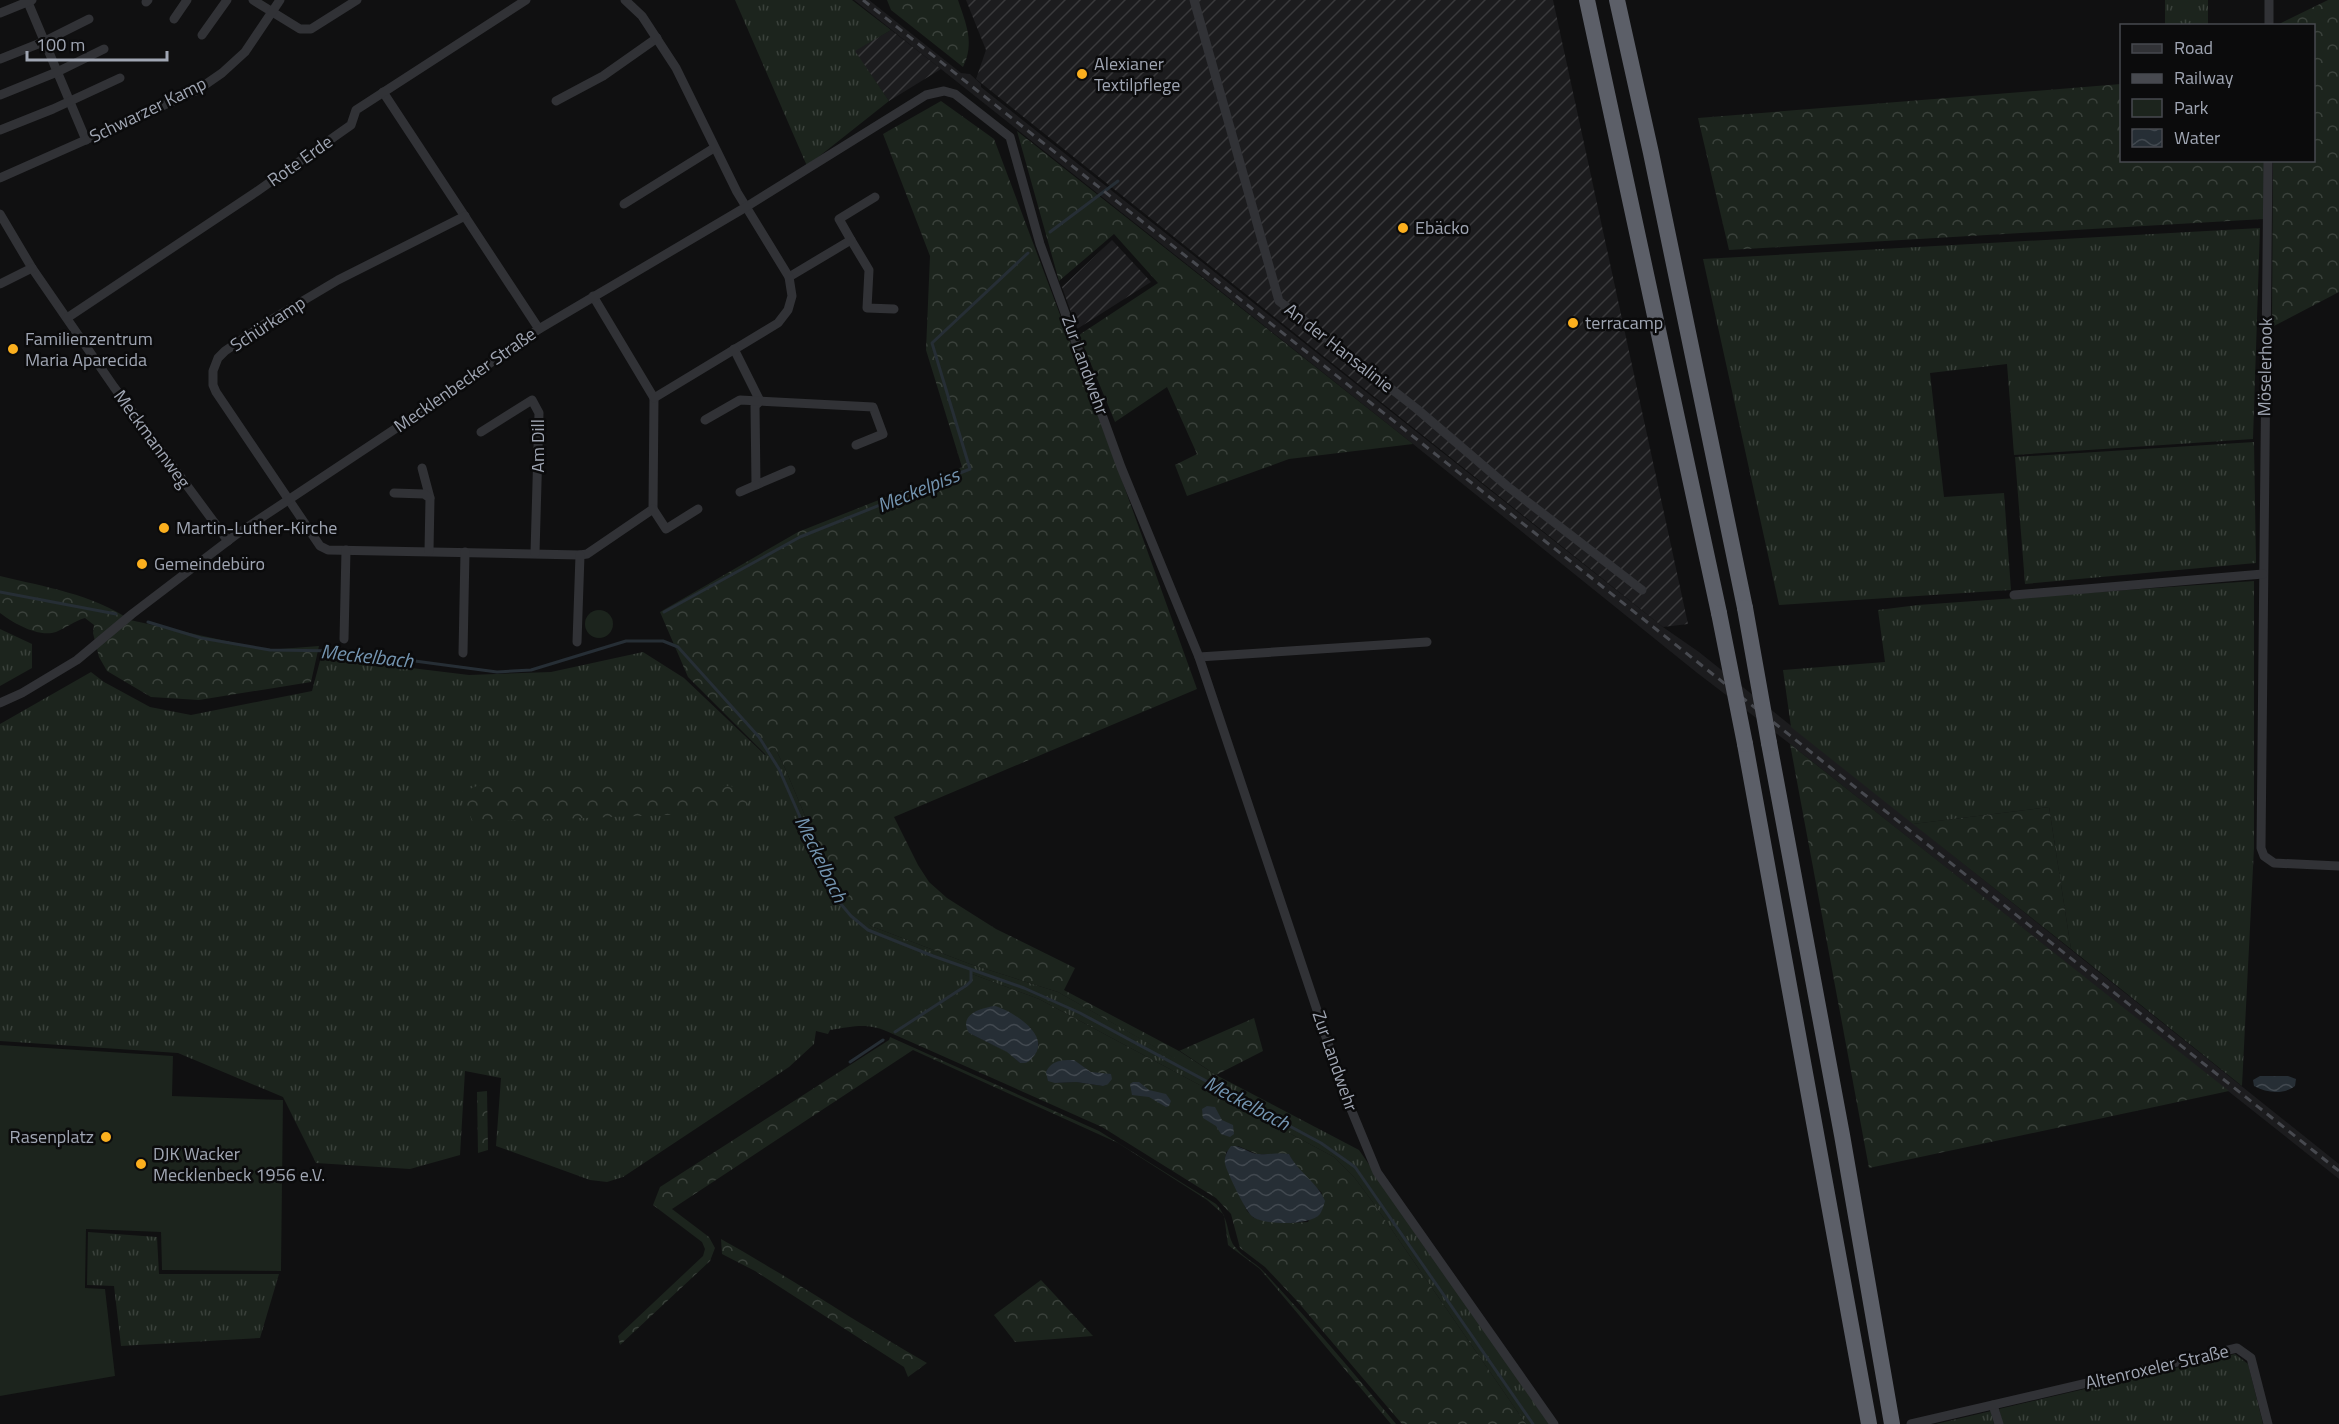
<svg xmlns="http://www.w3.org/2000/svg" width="2339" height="1424" font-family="'Titillium Web',sans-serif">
	<defs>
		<pattern id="industrial-furrows" width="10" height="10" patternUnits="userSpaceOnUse" patternTransform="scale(1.5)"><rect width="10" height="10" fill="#1c1c1e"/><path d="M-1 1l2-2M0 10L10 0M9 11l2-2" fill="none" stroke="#3a3a3c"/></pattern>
		<pattern id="grass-tufts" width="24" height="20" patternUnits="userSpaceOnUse" patternTransform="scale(1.5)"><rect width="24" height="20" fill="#1c241d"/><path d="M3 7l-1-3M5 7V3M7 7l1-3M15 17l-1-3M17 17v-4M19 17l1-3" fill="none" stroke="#3a413b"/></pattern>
		<pattern id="forest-crowns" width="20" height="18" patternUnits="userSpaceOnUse" patternTransform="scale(1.5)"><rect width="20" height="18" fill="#1c241d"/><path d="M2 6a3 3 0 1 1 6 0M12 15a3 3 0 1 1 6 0" fill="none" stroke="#3a413b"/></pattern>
		<pattern id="water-waves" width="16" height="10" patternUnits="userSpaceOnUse" patternTransform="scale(1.5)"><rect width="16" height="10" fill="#262e35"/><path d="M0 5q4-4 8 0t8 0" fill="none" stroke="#424950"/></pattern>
	</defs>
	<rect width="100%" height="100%" fill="#101011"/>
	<polygon fill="#1c1c1e" points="854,0 869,0 961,73 970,74 981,84 981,87 1663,627 1699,652 2339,1164 2339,1179 1790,744 1696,672 1413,444"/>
	<g fill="url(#industrial-furrows)">
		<polygon points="966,0 1553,0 1688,624 1663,627 976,79 986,50"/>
		<polygon points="891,30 941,69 889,101 854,51"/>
		<polygon points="1112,240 1151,282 1077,329 1062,287"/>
	</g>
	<g fill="url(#grass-tufts)">
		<polygon points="735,0 852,0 891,30 855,51 889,101 807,166"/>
		<rect x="2165" y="0" width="43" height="25"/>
		<polygon points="2260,228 2253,439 2014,455 2007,364 1930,373 1944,497 2004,493 2011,590 1779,605 1703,259"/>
		<polygon points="2254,442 2256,563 2025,584 2015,457"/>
		<polygon points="2254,581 2254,848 2242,1086 2071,949 2049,807 1913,824 1791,727 1783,670 1885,662 1878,610 1918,605"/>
		<polygon points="0,629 32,644 32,668 0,686"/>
		<path d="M 643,652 L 684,678 L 765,755 L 775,748 L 785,768 L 831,878 L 841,898 L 871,926 L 970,964 L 1058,992 L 1173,1057 L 1179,1051 L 1216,1075 L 1359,1150 L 1549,1424 L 1526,1424 L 1372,1201 L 1354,1177 L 1334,1157 L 1039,999 L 972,974 L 968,986 L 893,1034 C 868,1022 857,1026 830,1030 L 828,1034 L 816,1031 L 814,1044 L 789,1067 L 623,1177 L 607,1182 L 590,1180 L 496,1146 L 501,1078 L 465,1071 L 460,1155 L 410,1169 L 316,1163 L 283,1097 L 178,1053 L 0,1041 L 0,724 L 91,672 L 104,682 L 150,707 L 191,715 L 312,691 L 321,657 L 469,675 L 551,672 Z"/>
		<polygon points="88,1232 157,1237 159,1274 279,1274 260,1338 121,1346 114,1286 87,1285"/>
		<polygon points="2235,1354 2248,1364 2263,1424 2003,1424 1999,1409"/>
		<polygon points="1991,1411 1994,1424 1936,1424"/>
	</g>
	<g fill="url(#forest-crowns)" fill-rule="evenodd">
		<path d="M 887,0 L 958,0 C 966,24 975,43 963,67 L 891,10 Z"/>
		<polygon points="2328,0 2339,0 2339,292 2272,327 2273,161 2314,160 2314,26 2277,25"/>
		<polygon points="2121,84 2122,160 2265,161 2264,219 1729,250 1698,118"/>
		<polygon points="941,101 994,139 1115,461 1197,689 894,817 918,865 929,882 947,898 996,929 1075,968 1064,990 1179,1051 1254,1018 1263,1051 1216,1075 1180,1051 1174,1058 1058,992 970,964 871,926 856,914 841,898 831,878 785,768 775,748 766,755 688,677 660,612 798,532 962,467 926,350 930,256 883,134"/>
		<polygon points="1017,131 1413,444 1289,459 1187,496 1175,465 1197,454 1167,387 1115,422 1079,335 1158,283 1114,234 1059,281"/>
		<path d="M 0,576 C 45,587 92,594 130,620 L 267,650 L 319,646 L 311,682 L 199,700 L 151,697 L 107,671 L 99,657 L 93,633 L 94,625 L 85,618 C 74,621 66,628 56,632 C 39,638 13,623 0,613 Z"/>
		<polygon points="1790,744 2229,1091 1869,1168"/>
		<polygon points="663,779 748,788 748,812 473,822 460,793 477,786 507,782"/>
		<polygon points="2049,807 2071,949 1913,824"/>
		<path d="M 972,974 L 1039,999 L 1334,1157 L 1354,1177 L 1372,1201 L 1526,1424 L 1402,1424 L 1297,1301 L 1265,1267 L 1240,1248 L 1231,1214 L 1216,1198 L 1102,1127 L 893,1034 L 968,986 ZM 1030,1027 L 1039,1045 L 1020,1063 L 1008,1052 L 969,1033 ZM 1073,1060 L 1091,1072 L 1103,1086 L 1076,1082 L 1055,1083 ZM 1238,1146 L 1257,1154 L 1289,1154 L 1295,1166 L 1322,1193 L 1308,1222 L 1290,1223 L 1254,1218 L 1247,1211 L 1225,1163 L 1226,1152 Z"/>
		<path d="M 890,1037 L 1099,1131 L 1216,1204 C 1231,1220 1226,1238 1236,1248 C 1244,1258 1256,1263 1264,1272 C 1310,1321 1353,1372 1396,1424 L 1391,1424 L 1260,1269 L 1228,1245 L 1224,1215 L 1207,1200 L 1118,1143 L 913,1050 L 672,1209 L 709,1237 L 715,1248 L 710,1261 L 620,1345 L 618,1336 L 703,1256 L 705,1249 L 702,1242 L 653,1205 L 660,1187 L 889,1040 Z"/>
		<polygon points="487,1091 488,1150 478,1153 477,1092"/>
		<path d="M 721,1239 C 791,1278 857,1323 927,1363 L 908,1377 L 904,1367 L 755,1271 L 722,1254 Z"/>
		<polygon points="1041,1280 1093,1336 1015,1342 994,1315"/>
	</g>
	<g fill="#1c241d">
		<circle cx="599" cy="624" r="14"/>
		<polygon points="0,1045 173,1056 172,1096 283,1100 281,1271 162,1270 161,1232 86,1229 85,1288 105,1289 115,1376 0,1396"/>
	</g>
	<g fill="url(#water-waves)">
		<path d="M 995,1006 C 1013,1011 1054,1037 1032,1058 C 1028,1063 1026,1063 1020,1063 L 1007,1052 L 969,1033 C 958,1015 980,1008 995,1006 Z"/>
		<path d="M 1074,1060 L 1091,1072 L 1111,1074 L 1112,1079 L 1108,1084 L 1103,1086 L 1076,1082 L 1055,1083 L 1048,1081 L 1046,1072 C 1052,1060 1061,1060 1074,1060 Z"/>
		<path d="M 2260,1076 L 2288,1076 L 2296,1079 L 2295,1086 C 2283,1095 2267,1093 2254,1086 L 2253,1080 Z"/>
		<polygon points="1133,1082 1139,1082 1149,1090 1166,1094 1171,1101 1169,1106 1166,1107 1149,1097 1132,1095 1130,1084"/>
		<polygon points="1207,1106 1215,1107 1222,1120 1233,1125 1234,1134 1230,1137 1221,1134 1216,1126 1203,1118 1202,1109"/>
		<path d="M 1231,1146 C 1242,1145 1249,1154 1259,1154 C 1270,1155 1278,1152 1289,1154 C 1298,1172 1318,1183 1325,1201 C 1324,1205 1322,1211 1320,1214 C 1311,1226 1264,1225 1253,1217 C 1246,1213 1227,1172 1225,1164 C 1224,1157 1227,1151 1231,1146 Z"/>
	</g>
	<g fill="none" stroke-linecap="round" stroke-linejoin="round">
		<g stroke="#262e35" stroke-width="3">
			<polyline points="1050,232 1118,181"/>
			<polyline points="0,592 116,614"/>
			<polyline points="664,612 800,537 970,469 932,343 1028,253"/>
			<polyline points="148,622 201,638 270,650 340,651 497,672 531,670 626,641 663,641 678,647 759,737 779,769 835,897 851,916 868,930 933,956 1024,988 1080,1013 1321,1143 1355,1167 1533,1424"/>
			<polyline points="895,1032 967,985 971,981 971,970"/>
			<polyline points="850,1062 883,1040"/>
		</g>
		<g stroke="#313236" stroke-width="9">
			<polyline points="27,0 86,140"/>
			<polyline points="253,0 300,29 311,29 357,0"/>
			<polyline points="1194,0 1279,301 1417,409 1507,486 1642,590"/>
			<polyline points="146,2 148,0"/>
			<polyline points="0,13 32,0"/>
			<polyline points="174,19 187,0"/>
			<polyline points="2269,26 2269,0"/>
			<polyline points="202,35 227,0"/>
			<polyline points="0,59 43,42 89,19"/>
			<polyline points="383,92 539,329"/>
			<polyline points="0,95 57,72 104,49"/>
			<polyline points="556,101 603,76 657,38"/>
			<polyline points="0,130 53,109 120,78"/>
			<polyline points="2268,160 2261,848 2264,856 2274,863 2339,866"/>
			<polyline points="0,178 196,91 222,73 245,52 280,0"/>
			<polyline points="624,204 714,148"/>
			<polyline points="0,214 32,268 114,387 228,541"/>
			<polyline points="465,216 338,280 269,321 225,351 218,358 213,371 213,385 216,392 320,546 328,550 580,555 587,554 653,509 654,398"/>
			<polyline points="851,240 869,270 867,308 894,309"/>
			<polyline points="789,277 851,240 839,219 875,197"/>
			<polyline points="0,284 32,268"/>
			<polyline points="593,296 654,398 778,323 788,310 792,296 789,277 737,192 676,68 642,16 625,0"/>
			<polyline points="67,318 256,192 351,125 356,110 526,0"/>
			<polyline points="734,349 760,401 755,406 756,485 791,470"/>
			<polyline points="705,420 740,400 873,407 883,434 856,445"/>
			<polyline points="481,432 532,400 539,413 535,553"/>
			<polyline points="422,468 430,498"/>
			<polyline points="740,492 756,485"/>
			<polyline points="394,493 424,494 430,498 429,551"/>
			<polyline points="653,509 666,529 698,509"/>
			<polyline points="2014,595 2263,574"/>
			<polyline points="344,639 346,550"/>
			<polyline points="577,642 580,555"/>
			<polyline points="463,653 465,552"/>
			<polyline points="1199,657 1427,642"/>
			<polyline points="0,703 22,693 77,660 132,614 237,534 398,427 539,329 746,207 926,95 944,91 955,94 1010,137 1040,244 1121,467 1199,657 1346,1097 1377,1172 1554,1424"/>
			<polyline points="1993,1405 1999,1424"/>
			<polyline points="1911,1424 2237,1348 2251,1358 2268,1424"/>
		</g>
		<g stroke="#5c5f68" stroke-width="16">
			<polyline points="1587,0 1719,613"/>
			<polyline points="1617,0 1651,153 1745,608"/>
			<polyline points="1769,743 1842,1135 1892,1424"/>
			<polyline points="1745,744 1869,1424"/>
		</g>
		<polyline stroke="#47494f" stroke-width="3" stroke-dasharray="8 6" stroke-linecap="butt" points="863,0 2339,1171"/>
		<g stroke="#5c5f68" stroke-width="16">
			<polyline points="1745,608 1769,743"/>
			<polyline points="1719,613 1745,744"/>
		</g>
	</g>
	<g fill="#fbaf1e" stroke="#0b0b0c" stroke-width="2">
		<circle cx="1082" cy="74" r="6"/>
		<circle cx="1403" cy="228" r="6"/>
		<circle cx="1573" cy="323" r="6"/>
		<circle cx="13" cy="349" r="6"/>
		<circle cx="164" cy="528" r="6"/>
		<circle cx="142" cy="564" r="6"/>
		<circle cx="106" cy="1137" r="6"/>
		<circle cx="141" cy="1164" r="6"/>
	</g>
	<g text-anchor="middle" stroke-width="5" stroke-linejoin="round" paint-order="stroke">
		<g font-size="18" fill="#a0a6b3" stroke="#0b0b0c" text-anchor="start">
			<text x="1094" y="70">Alexianer<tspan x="1094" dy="21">Textilpflege</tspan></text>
			<text x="1415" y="234">Ebäcko</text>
			<text x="1585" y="329">terracamp</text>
			<text x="25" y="345">Familienzentrum<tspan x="25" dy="21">Maria Aparecida</tspan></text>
			<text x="176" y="534">Martin-Luther-Kirche</text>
			<text x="154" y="570">Gemeindebüro</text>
			<text x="94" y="1143" text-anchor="end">Rasenplatz</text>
			<text x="153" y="1160">DJK Wacker<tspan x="153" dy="21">Mecklenbeck 1956 e.V.</tspan></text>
		</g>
		<g font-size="18" fill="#a0a6b3" stroke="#0b0b0c">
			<text transform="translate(148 110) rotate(-26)" y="6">Schwarzer Kamp</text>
			<text transform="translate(300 161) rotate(-35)" y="6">Rote Erde</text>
			<text transform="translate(268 324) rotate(-33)" y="6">Schürkamp</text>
			<text transform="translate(1339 348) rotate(38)" y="6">An der Hansalinie</text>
			<text transform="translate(1085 365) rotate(70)" y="6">Zur Landwehr</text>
			<text transform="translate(2265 367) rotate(-89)" y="6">Möselerhook</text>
			<text transform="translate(465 380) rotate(-35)" y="6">Mecklenbecker Straße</text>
			<text transform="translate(152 439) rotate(54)" y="6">Meckmannweg</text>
			<text transform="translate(538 446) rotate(-90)" y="6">Am Dill</text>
			<text transform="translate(1335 1061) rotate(71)" y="6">Zur Landwehr</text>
			<text transform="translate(2157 1367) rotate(-13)" y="6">Altenroxeler Straße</text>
		</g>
		<g font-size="20" font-style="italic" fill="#7495b1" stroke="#0b0b0c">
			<text transform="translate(918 490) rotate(-22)" y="7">Meckelpiss</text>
			<text transform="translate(367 656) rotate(6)" y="7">Meckelbach</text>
			<text transform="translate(821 859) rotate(64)" y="7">Meckelbach</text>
			<text transform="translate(1247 1103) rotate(28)" y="7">Meckelbach</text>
		</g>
	</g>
	<rect x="2120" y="24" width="195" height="138" fill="#0b0b0c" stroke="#47494f" stroke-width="1.5"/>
	<rect x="2132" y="44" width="30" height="9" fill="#313236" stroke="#47494f" stroke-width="1.5"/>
	<text x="2174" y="54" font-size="18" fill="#a0a6b3">Road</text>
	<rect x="2132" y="74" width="30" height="9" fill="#47494f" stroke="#47494f" stroke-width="1.5"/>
	<text x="2174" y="84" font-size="18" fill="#a0a6b3">Railway</text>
	<rect x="2132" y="99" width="30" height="18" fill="#1c241d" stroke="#47494f" stroke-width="1.5"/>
	<text x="2174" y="114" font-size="18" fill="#a0a6b3">Park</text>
	<rect x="2132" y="129" width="30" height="18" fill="url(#water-waves)" stroke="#47494f" stroke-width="1.5"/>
	<text x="2174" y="144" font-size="18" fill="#a0a6b3">Water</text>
	<path d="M27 51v9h140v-9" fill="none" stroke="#a0a6b3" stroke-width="3"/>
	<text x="36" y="51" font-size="18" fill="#a0a6b3" stroke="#0b0b0c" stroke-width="4.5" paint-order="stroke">100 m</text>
</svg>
